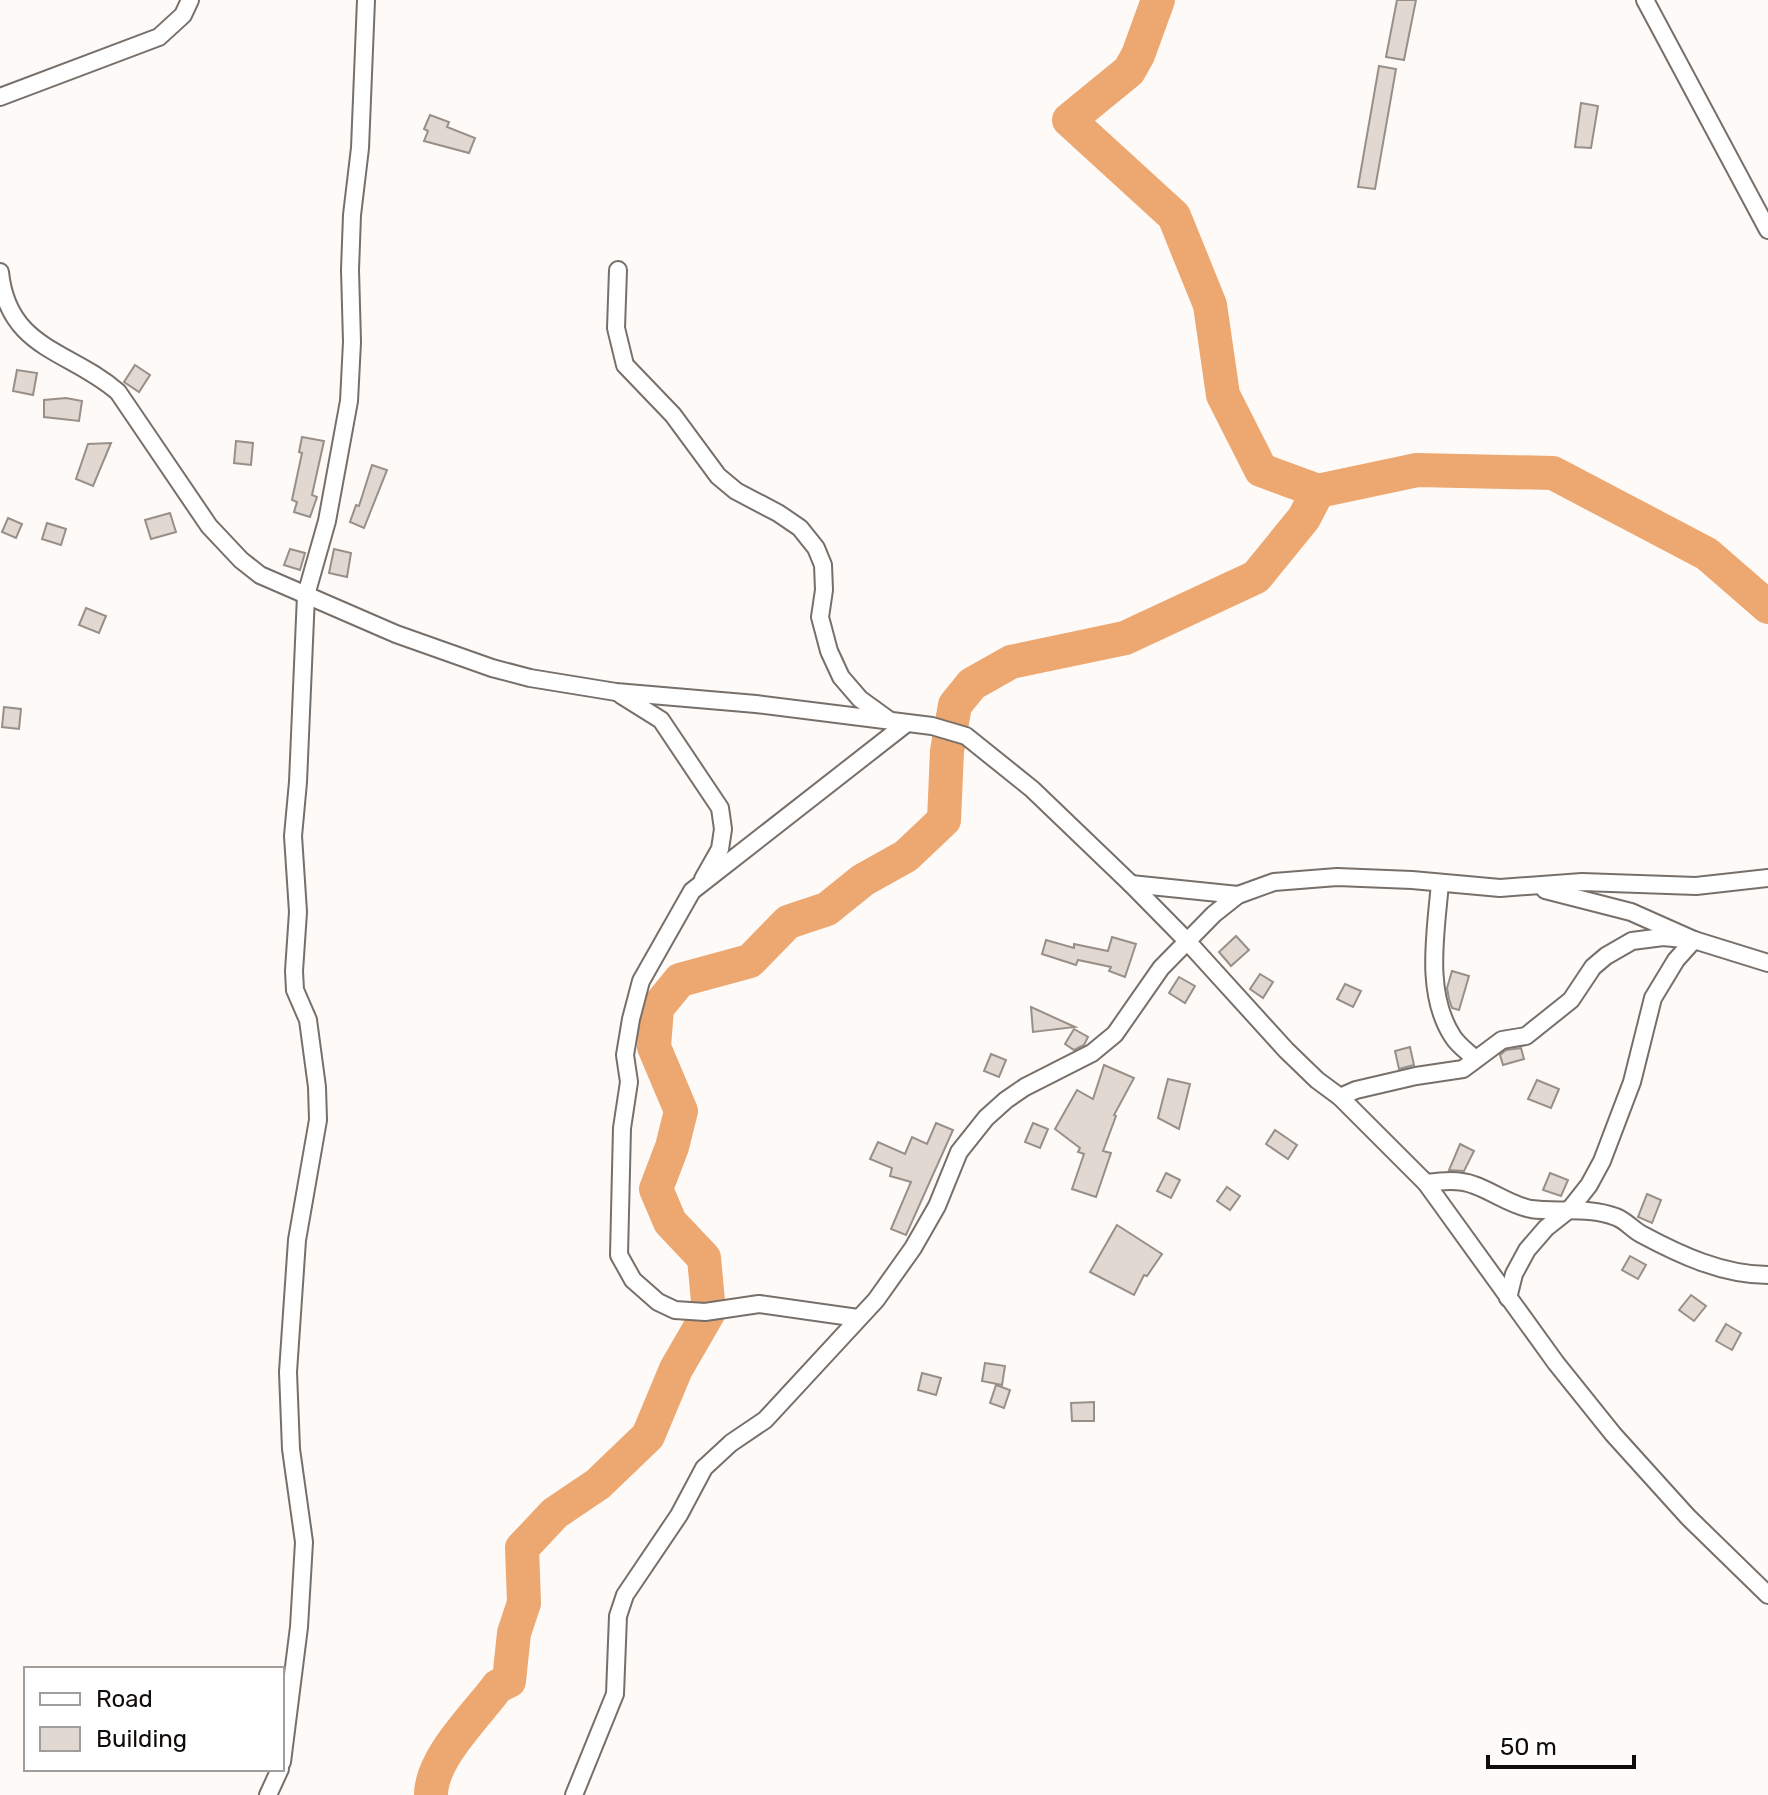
<svg xmlns="http://www.w3.org/2000/svg" width="1768" height="1795" font-family="Rubik,sans-serif">
	<rect width="100%" height="100%" fill="#fefaf7"/>
	<g fill="none" stroke-linecap="round" stroke-linejoin="round">
		<g stroke="#eda770" stroke-width="34">
			<polyline points="1158,0 1138,55 1129,71 1069,120 1174,216 1210,305 1223,395 1261,470 1318,491 1417,470 1553,473 1707,554 1768,607"/>
			<path d="M 431,1795 C 431,1758 476,1716 498,1686 L 509,1681 L 514,1633 L 524,1603 L 522,1548 L 555,1513 L 598,1484 L 648,1436 L 676,1369 L 709,1312 L 704,1258 L 670,1222 L 656,1189 L 672,1147 L 681,1111 L 654,1047 L 657,1008 L 680,980 L 750,961 L 788,922 L 827,909 L 863,880 L 906,856 L 944,820 L 947,751 L 955,705 L 972,684 L 1011,662 L 1125,638 L 1256,577 L 1304,518 L 1318,491"/>
		</g>
	</g>
	<g fill="#e1d8d1" stroke="#988f89" stroke-width="2">
		<polygon points="1397,0 1416,0 1404,60 1386,57"/>
		<polygon points="1379,66 1396,69 1375,189 1358,187"/>
		<polygon points="1581,103 1598,106 1591,148 1575,147"/>
		<polygon points="430,115 449,122 447,127 475,138 469,153 424,141 428,131 424,129"/>
		<polygon points="135,365 150,375 139,392 124,382"/>
		<polygon points="17,370 37,373 33,395 13,391"/>
		<polygon points="66,398 82,401 79,421 44,417 44,400"/>
		<polygon points="302,437 324,441 312,495 317,497 310,517 294,512 297,502 292,500 302,453 299,452"/>
		<polygon points="236,441 253,443 251,465 234,463"/>
		<polygon points="111,443 93,486 76,479 88,444"/>
		<polygon points="372,465 387,470 364,528 350,522 356,505 359,506"/>
		<polygon points="170,513 176,532 151,539 145,520"/>
		<polygon points="8,518 22,524 16,538 2,532"/>
		<polygon points="47,523 66,529 61,545 42,539"/>
		<polygon points="290,549 305,553 300,570 284,565"/>
		<polygon points="334,549 351,553 347,577 329,573"/>
		<polygon points="86,608 106,616 99,633 79,625"/>
		<polygon points="4,707 21,709 19,729 2,727"/>
		<polygon points="1236,936 1249,950 1231,966 1219,952"/>
		<polygon points="1112,937 1136,944 1125,977 1109,971 1111,967 1078,960 1076,965 1042,954 1046,940 1074,948 1074,944 1108,951"/>
		<polygon points="1452,971 1469,976 1459,1010 1452,1008 1449,999 1447,988"/>
		<polygon points="1260,974 1273,982 1263,998 1250,989"/>
		<polygon points="1179,977 1195,986 1185,1003 1169,993"/>
		<polygon points="1345,984 1361,991 1353,1007 1337,999"/>
		<polygon points="1031,1007 1075,1027 1033,1032"/>
		<polygon points="1074,1029 1088,1037 1084,1045 1074,1050 1065,1044"/>
		<polygon points="1410,1047 1414,1065 1399,1069 1395,1051"/>
		<polygon points="1521,1048 1524,1059 1503,1065 1500,1055 1506,1050"/>
		<polygon points="991,1054 1006,1060 999,1077 984,1071"/>
		<polygon points="1104,1065 1134,1078 1114,1115 1116,1116 1103,1151 1111,1153 1096,1197 1072,1189 1084,1154 1078,1152 1080,1148 1055,1129 1077,1090 1093,1099"/>
		<polygon points="1168,1079 1190,1084 1179,1129 1158,1118"/>
		<polygon points="1537,1080 1559,1089 1551,1108 1528,1099"/>
		<polygon points="936,1123 953,1130 906,1235 891,1229 911,1182 890,1176 892,1168 870,1159 878,1142 905,1154 912,1137 927,1144"/>
		<polygon points="1033,1123 1048,1129 1040,1148 1025,1142"/>
		<polygon points="1275,1130 1297,1145 1288,1159 1266,1144"/>
		<polygon points="1460,1144 1474,1151 1464,1171 1449,1170"/>
		<polygon points="1166,1173 1180,1180 1171,1198 1157,1191"/>
		<polygon points="1550,1173 1568,1180 1561,1196 1543,1190"/>
		<polygon points="1227,1187 1240,1196 1230,1210 1217,1201"/>
		<polygon points="1647,1194 1661,1200 1652,1223 1638,1217"/>
		<polygon points="1117,1225 1162,1254 1147,1276 1144,1275 1134,1295 1090,1272"/>
		<polygon points="1630,1256 1646,1265 1638,1279 1622,1270"/>
		<polygon points="1691,1295 1706,1306 1694,1321 1679,1310"/>
		<polygon points="1726,1324 1741,1333 1732,1350 1716,1341"/>
		<polygon points="985,1363 1005,1366 1002,1385 982,1381"/>
		<polygon points="922,1373 941,1378 936,1395 918,1390"/>
		<polygon points="996,1385 1010,1390 1004,1408 990,1403"/>
		<polygon points="1094,1402 1094,1421 1072,1421 1071,1403"/>
	</g>
	<g fill="none" stroke-linecap="round" stroke-linejoin="round">
		<g stroke="#776f69" stroke-width="20">
			<g id="minor">
				<polyline points="1645,0 1768,230"/>
				<polyline points="0,97 159,37 183,15 190,0"/>
				<polyline points="618,270 616,328 625,365 673,415 718,476 736,491 778,513 800,528 816,548 823,565 824,590 820,617 829,651 841,677 860,699 889,720"/>
				<path d="M 0,272 C 8,350 70,350 118,392 L 209,526 L 241,560 L 260,575 L 396,634 L 492,668 L 530,678 L 616,692 L 756,704 L 932,726 L 966,736 L 1032,789 L 1131,884 L 1187,941 L 1286,1050 L 1317,1080 L 1340,1097 L 1426,1183 L 1556,1363 L 1613,1434 L 1688,1517 L 1768,1595"/>
				<polyline points="621,695 661,720 720,808 723,829 720,849 703,879"/>
				<path d="M 1440,883 C 1436,932 1424,993 1453,1037 C 1458,1045 1468,1052 1475,1059"/>
				<polyline points="1131,884 1238,895"/>
				<polyline points="1545,890 1631,912 1694,940 1768,963"/>
				<polyline points="1340,1097 1356,1090 1416,1076 1463,1069 1502,1040 1526,1036 1571,1000 1593,967 1606,956 1632,941 1663,937 1694,940"/>
				<path d="M 1426,1183 C 1442,1181 1459,1179 1474,1185 C 1494,1192 1510,1205 1531,1209 C 1559,1213 1588,1206 1616,1217 C 1625,1220 1632,1229 1641,1234 C 1680,1255 1723,1275 1768,1275"/>
				<polyline points="1508,1298 1514,1274 1527,1250 1546,1228 1570,1209 1589,1185 1602,1161 1632,1082 1653,998 1676,960 1694,940"/>
				<polyline points="858,1318 759,1304 705,1312 675,1310 658,1302 633,1280 619,1255 622,1128 629,1082 625,1055 631,1019 641,981 692,891 907,723"/>
				<polyline points="282,1762 299,1627 304,1542 291,1449 288,1372 297,1240 318,1120 317,1087 308,1020 295,990 294,971 298,912 293,836 298,782 306,595 327,521 349,401 352,342 350,270 352,215 360,148 366,0"/>
				<polyline points="268,1795 280,1769"/>
				<polyline points="574,1795 615,1694 618,1616 625,1595 679,1515 704,1468 731,1443 765,1420 876,1300 913,1248 937,1206 959,1152 986,1118 1006,1100 1025,1087 1092,1053 1115,1034 1161,968 1214,914 1238,895 1274,882 1337,877 1412,880 1500,888 1582,882 1696,886 1768,878"/>
			</g>
		</g>
		<use href="#minor" stroke="#fff" stroke-width="16"/>
	</g>
	<rect x="24" y="1667" width="260" height="104" fill="#ffffff" stroke="#9f9e9d" stroke-width="2"/>
	<rect x="40" y="1693" width="40" height="12" fill="#ffffff" stroke="#9f9e9d" stroke-width="2"/>
	<text x="96" y="1707" font-size="24" fill="#0f0c0a">Road</text>
	<rect x="40" y="1727" width="40" height="24" fill="#e1d8d1" stroke="#9f9e9d" stroke-width="2"/>
	<text x="96" y="1747" font-size="24" fill="#0f0c0a">Building</text>
	<path d="M1488 1755v12h146v-12" fill="none" stroke="#0f0c0a" stroke-width="4"/>
	<text x="1500" y="1755" font-size="24" fill="#0f0c0a" stroke="#ffffff" stroke-width="6" paint-order="stroke">50 m</text>
</svg>
